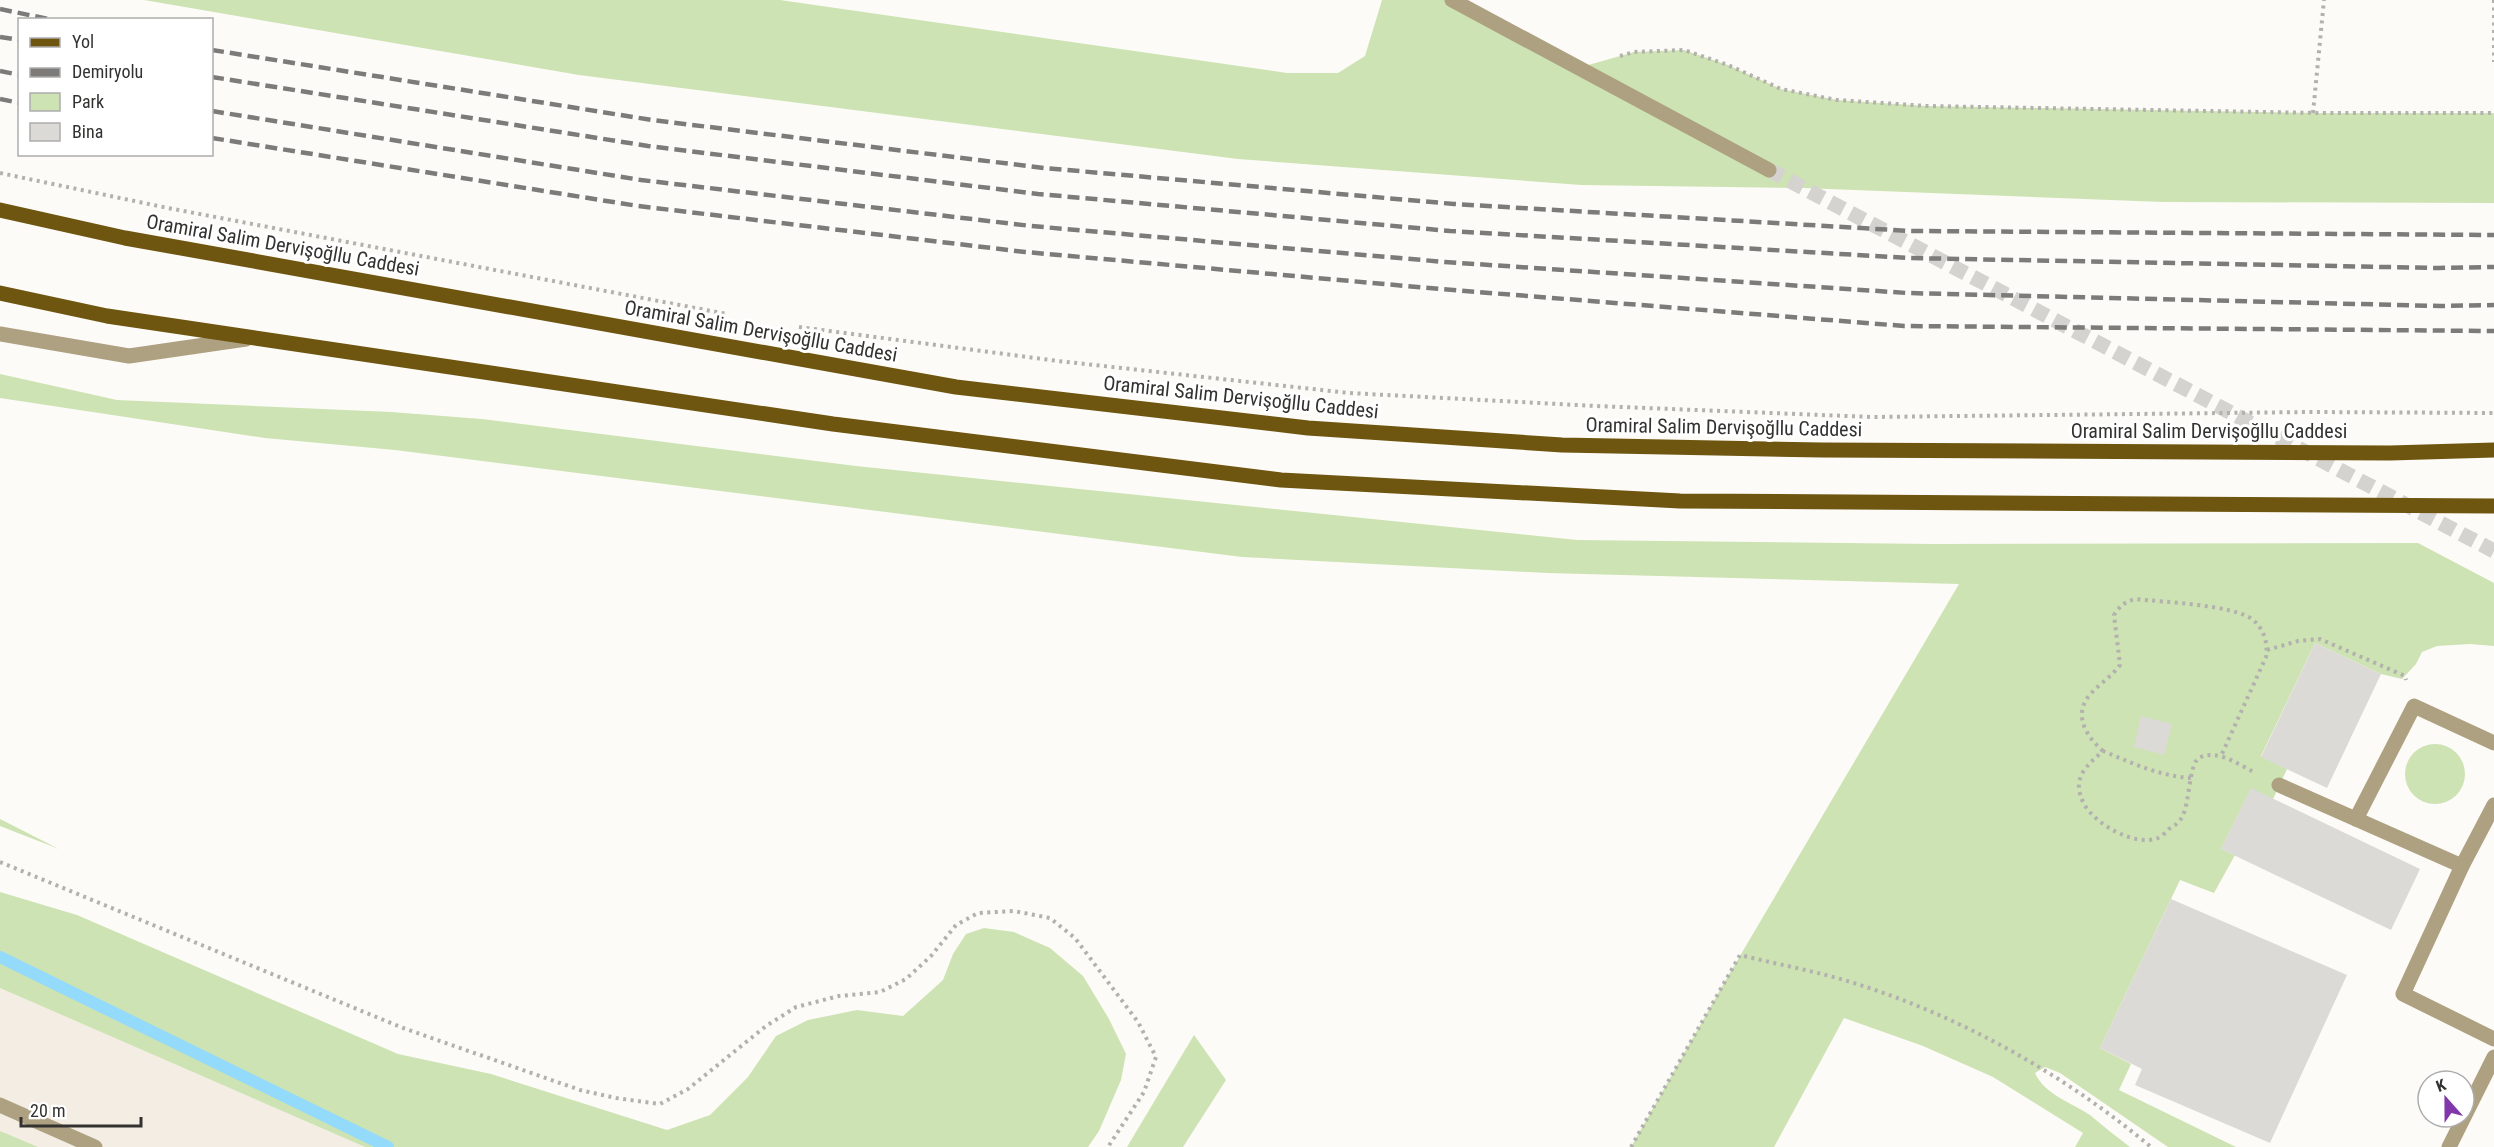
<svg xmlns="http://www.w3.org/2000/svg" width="2494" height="1147" font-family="'Roboto Condensed',sans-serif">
	<rect width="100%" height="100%" fill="#fdfbf7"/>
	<polygon fill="#f3ede3" points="0,988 365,1147 0,1147"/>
	<g fill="#cde3b3">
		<polygon points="144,0 780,0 1287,73 1338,73 1365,56 1382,0 1452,0 1578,68 1634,52 1684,50 1728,65 1781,89 1837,100 1927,106 2320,113 2494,113 2494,203 2163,202 1803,188 1581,185 1238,159 579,75"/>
		<path d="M 0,374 L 117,400 L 391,412 L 482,419 L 856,466 L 1577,540 L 1932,544 L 2418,543 L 2494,583 L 2494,646 L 2470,644 L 2437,646 L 2422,652 L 2416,664 L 2402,679 L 2381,674 L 2315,643 L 2261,756 L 2287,769 L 2273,799 L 2251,789 L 2221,849 L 2235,855 L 2214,893 L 2180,880 L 2100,1048 L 2131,1064 L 2119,1090 L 2236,1147 L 2168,1147 L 2060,1073 L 2045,1067 L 2035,1073 C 2044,1094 2072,1103 2090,1115 C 2103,1126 2117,1137 2130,1147 L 2075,1147 L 2083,1133 L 1993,1077 L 1923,1046 L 1844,1018 L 1774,1147 L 1631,1147 L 1724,983 L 1959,584 L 1547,573 L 1242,557 L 395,450 L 265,438 L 0,398 Z"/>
		<circle cx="2435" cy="774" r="30"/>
		<polygon points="0,819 59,849 0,826"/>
		<polygon points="0,892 77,915 398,1054 491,1074 667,1130 710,1115 748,1077 776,1036 808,1020 857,1010 903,1016 943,980 953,954 966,934 984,928 1014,932 1050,948 1083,976 1109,1019 1126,1054 1121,1080 1099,1131 1088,1147 365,1147 0,988"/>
		<polygon points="1194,1035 1226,1080 1183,1147 1127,1147"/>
		<polygon points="0,1131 38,1147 0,1147"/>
	</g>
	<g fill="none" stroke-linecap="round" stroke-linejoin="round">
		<polyline stroke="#94dafa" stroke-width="12" points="0,957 388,1147"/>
	</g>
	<g fill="#dcdad6">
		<polygon points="2315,643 2381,674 2327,788 2261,757"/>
		<polygon points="2141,716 2172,724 2164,755 2134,747"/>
		<polygon points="2251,788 2420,869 2391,930 2221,849"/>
		<polygon points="2171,899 2347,975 2270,1143 2135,1085 2142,1069 2100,1048"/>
	</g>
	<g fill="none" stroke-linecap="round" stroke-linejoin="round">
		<polyline stroke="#d5d3cf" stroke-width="15" stroke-dasharray="15 8" stroke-linecap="butt" points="1769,170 2494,551"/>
		<g stroke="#b3b1ae" stroke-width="4" stroke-dasharray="3 4.5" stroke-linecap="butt">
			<polyline points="2494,0 2494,62"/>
			<polyline points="1620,56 1634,52 1684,50 1728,65 1781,89 1837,100 1927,106 2320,113 2494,113"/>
			<polyline points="2313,113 2324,0"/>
			<polyline points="0,173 168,208 727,314"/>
			<polyline points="799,327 1058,361 1349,393 1596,406 1872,417 2311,412 2494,413"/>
			<polyline points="2267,650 2298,641 2320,639 2405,676 2406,680"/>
			<path d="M 2103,751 C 2088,738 2075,719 2086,700 C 2093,688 2111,678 2120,665 L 2114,615 C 2120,606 2125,601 2136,599 C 2162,602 2233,605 2252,619 C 2264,629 2268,642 2266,657 L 2221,756"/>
			<path d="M 2191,778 C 2159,776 2132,763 2103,751 C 2085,767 2071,779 2084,804 C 2095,824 2134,847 2158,838 C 2162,836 2166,832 2169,829 C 2174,826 2179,823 2182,817 C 2190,803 2189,763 2199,758 C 2217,748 2239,765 2254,772"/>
			<polyline points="0,862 403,1028 580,1090 616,1098 660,1104 688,1089 766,1026 796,1007 839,996 880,992 906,979 931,956 956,925 978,913 1014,911 1050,918 1075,938 1138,1022 1156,1057 1144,1092 1108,1147"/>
			<path d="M 1631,1147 L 1740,955 C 1780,965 1821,972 1860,985 C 1966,1019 2066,1076 2151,1147"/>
		</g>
		<g stroke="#aea181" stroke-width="15">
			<polyline points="1452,0 1769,170"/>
			<polyline points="0,334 129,356 246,339"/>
			<polyline points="2279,785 2462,866 2494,805"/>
			<polyline points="2356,819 2414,706 2494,743"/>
			<polyline points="2462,866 2403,994 2494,1039"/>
			<polyline points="0,1105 95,1147"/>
			<polyline points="2449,1147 2494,1057"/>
		</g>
		<g stroke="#6e5610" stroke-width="15">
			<polyline points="0,210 125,238 956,387 1308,428 1562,445 1822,450 2390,453 2494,450"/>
			<polyline points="0,293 107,316 833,424 1281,480 1680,501 2494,506"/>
		</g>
		<g stroke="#7c7b79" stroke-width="4.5" stroke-dasharray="12 6" stroke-linecap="butt">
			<polyline points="0,9 53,20"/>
			<polyline points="0,37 20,40"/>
			<polyline points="212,50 652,120 1044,168 1454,204 1911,231 2494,235"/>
			<polyline points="0,71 20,75"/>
			<polyline points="212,77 648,146 1038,194 1450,231 1909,258 2438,268 2494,267"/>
			<polyline points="0,99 20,103"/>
			<polyline points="212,111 641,180 1031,226 1445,262 1907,293 2440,306 2494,305"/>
			<polyline points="212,138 638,206 1025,252 1440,289 1904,326 2494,331"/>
		</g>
	</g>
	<g text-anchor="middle" stroke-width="6" stroke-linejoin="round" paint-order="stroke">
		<g font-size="20" fill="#333231" stroke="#fff">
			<text transform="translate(283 245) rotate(10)" y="7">Oramiral Salim Dervişoğllu Caddesi</text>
			<text transform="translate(761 331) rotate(10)" y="7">Oramiral Salim Dervişoğllu Caddesi</text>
			<text transform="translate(1241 397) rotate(6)" y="7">Oramiral Salim Dervişoğllu Caddesi</text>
			<text transform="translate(1724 427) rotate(1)" y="7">Oramiral Salim Dervişoğllu Caddesi</text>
			<text x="2209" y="438">Oramiral Salim Dervişoğllu Caddesi</text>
		</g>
	</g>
	<rect x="18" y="18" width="195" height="138" fill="#ffffff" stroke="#adadad" stroke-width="1.5"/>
	<rect x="30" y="38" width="30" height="9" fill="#6e5610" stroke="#adadad" stroke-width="1.5"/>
	<text x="72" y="48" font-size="18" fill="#333231">Yol</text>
	<rect x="30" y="68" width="30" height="9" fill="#7c7b79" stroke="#adadad" stroke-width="1.5"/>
	<text x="72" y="78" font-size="18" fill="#333231">Demiryolu</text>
	<rect x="30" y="93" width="30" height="18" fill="#cde3b3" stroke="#adadad" stroke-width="1.5"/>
	<text x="72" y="108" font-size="18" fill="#333231">Park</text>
	<rect x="30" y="123" width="30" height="18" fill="#dcdad6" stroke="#adadad" stroke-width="1.5"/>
	<text x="72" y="138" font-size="18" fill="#333231">Bina</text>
	<g transform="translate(2446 1099) rotate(339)"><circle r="28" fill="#ffffff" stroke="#adadad" stroke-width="1.5"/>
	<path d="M0-4.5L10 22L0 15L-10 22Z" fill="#8037aa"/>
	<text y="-9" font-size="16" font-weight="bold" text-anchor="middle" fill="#333231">K</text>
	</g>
	<path d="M21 1117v9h120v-9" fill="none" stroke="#333231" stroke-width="3"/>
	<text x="30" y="1117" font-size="18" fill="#333231" stroke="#ffffff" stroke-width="4.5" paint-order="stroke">20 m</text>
</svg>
